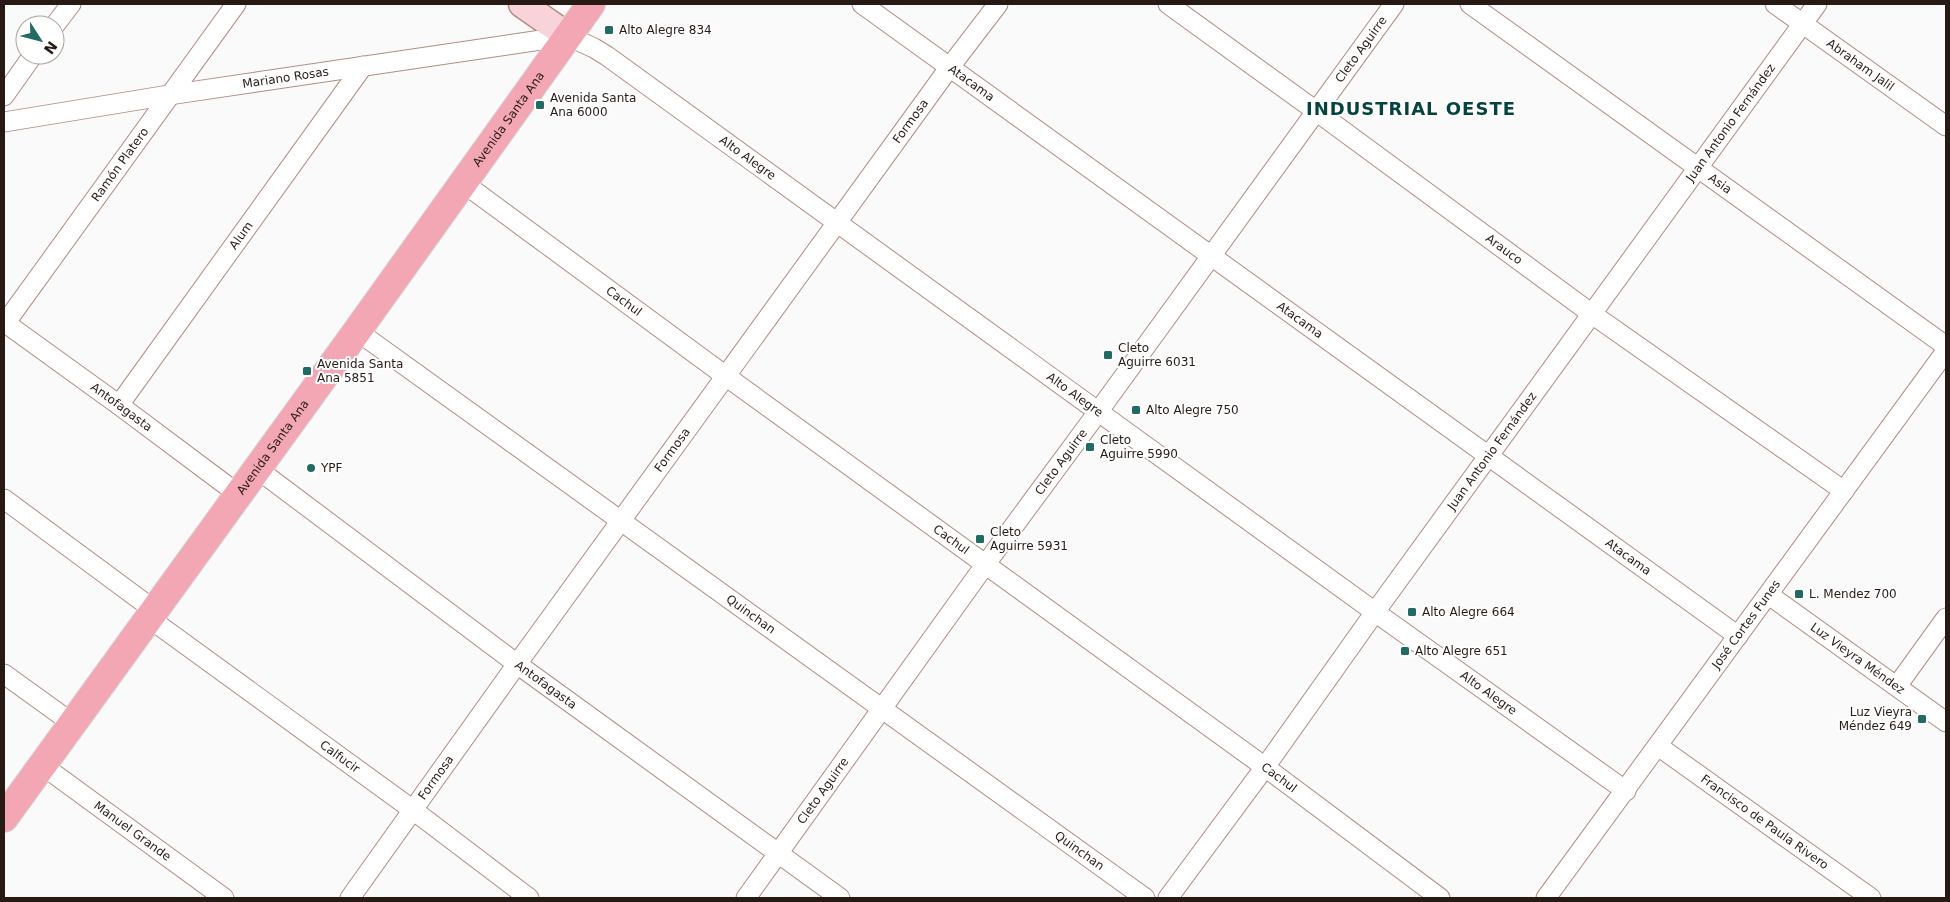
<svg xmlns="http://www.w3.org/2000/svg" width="1950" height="902" font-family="'DejaVu Sans',sans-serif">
	<rect width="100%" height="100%" fill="#fafafa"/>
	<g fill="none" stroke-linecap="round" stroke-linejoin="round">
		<g stroke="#b18d81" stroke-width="21">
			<g id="minor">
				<path id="s1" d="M 862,4 L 1738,636"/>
				<path id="s2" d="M 1168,4 L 1316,111 L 1592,314 L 1844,491"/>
				<path id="s3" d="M 1470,4 L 1946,346"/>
				<path id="s4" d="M 1775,4 L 1946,126"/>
				<polyline points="55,25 71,4"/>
				<polyline points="4,96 33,55"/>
				<path id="s5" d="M 4,122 L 169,95 L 568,36 L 594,48 L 607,56 L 1375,612 L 1626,791"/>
				<path id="s6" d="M 462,182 L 727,377 L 1265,767 L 1440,898"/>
				<path id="s7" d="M 4,322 L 119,405 L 238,494"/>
				<path id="s8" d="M 4,325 L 236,4"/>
				<path id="s9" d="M 357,331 L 1145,898"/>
				<path id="s10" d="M 119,405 L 363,66"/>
				<path id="s11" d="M 256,468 L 517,664 L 840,898"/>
				<polyline points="4,499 154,610"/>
				<path id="s12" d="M 1769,595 L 1946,722"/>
				<path id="s13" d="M 149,618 L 413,810 L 529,898"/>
				<polyline points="4,674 72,723"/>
				<polyline points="1897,686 1946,618"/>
				<path id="s14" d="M 1658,746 L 1871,898"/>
				<path id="s15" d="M 42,765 L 224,898"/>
				<path id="s16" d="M 350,898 L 517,664 L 949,68 L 998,4"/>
				<path id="s17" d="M 746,898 L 985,565 L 1098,412 L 1394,4"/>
				<path id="s18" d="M 1168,898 L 1265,767 L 1375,612 L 1817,4"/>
				<path id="s19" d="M 1546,898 L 1946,351"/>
			</g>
		</g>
		<g stroke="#b18d81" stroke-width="29">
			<polyline id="secondary" points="522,4 568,36"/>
		</g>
		<g stroke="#d8d6d5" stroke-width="30">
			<g id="primary">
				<path id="s20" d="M 4,818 L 357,331 L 591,4"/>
			</g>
		</g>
		<use href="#minor" stroke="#fff" stroke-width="19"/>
		<use href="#secondary" stroke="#f9d3da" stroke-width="26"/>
		<use href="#primary" stroke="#f3a6b4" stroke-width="28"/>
	</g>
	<g fill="#216b64" stroke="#fff" stroke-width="2">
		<rect x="604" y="25" width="10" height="10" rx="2.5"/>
		<rect x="535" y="100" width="10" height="10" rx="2.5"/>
		<rect x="1103" y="350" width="10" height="10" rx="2.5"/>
		<rect x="302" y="366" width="10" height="10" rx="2.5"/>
		<rect x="1131" y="405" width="10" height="10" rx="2.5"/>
		<rect x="1085" y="442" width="10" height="10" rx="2.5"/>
		<circle cx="311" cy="468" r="5"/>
		<rect x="975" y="534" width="10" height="10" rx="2.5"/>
		<rect x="1794" y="589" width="10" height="10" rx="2.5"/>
		<rect x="1407" y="607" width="10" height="10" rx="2.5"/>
		<rect x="1400" y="646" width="10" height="10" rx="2.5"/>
		<rect x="1917" y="714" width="10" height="10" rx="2.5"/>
	</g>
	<g text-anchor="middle" stroke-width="4" stroke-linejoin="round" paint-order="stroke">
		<g font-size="12" fill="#271a15" stroke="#fff" text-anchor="start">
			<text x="619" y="34">Alto Alegre 834</text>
			<text x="550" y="102">Avenida Santa<tspan x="550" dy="14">Ana 6000</tspan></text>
			<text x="1118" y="352">Cleto<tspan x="1118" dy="14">Aguirre 6031</tspan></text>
			<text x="317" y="368">Avenida Santa<tspan x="317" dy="14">Ana 5851</tspan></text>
			<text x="1146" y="414">Alto Alegre 750</text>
			<text x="1100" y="444">Cleto<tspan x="1100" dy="14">Aguirre 5990</tspan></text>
			<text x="321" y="472">YPF</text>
			<text x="990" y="536">Cleto<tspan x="990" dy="14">Aguirre 5931</tspan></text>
			<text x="1809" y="598">L. Mendez 700</text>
			<text x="1422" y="616">Alto Alegre 664</text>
			<text x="1415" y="655">Alto Alegre 651</text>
			<text x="1912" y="716" text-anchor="end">Luz Vieyra<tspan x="1912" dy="14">Méndez 649</tspan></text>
		</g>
		<g font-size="12" fill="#271a15" stroke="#fff">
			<text dy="4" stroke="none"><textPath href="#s17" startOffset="1048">Cleto Aguirre</textPath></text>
			<text dy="4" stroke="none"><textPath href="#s4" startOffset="105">Abraham Jalil</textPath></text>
			<text dy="4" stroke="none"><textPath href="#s5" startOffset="285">Mariano Rosas</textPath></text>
			<text dy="4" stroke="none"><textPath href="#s1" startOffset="135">Atacama</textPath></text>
			<text dy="4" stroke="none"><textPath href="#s20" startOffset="862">Avenida Santa Ana</textPath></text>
			<text dy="4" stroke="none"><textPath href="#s16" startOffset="958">Formosa</textPath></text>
			<text dy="4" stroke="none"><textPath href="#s18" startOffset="958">Juan Antonio Fernández</textPath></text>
			<text dy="4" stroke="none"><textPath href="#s5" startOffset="788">Alto Alegre</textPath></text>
			<text dy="4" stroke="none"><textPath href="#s8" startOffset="198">Ramón Platero</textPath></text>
			<text dy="4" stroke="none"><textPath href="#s3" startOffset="308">Asia</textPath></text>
			<text dy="4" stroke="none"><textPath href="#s10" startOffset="209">Alum</textPath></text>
			<text dy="4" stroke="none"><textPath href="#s2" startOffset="416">Arauco</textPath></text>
			<text dy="4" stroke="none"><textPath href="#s6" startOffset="201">Cachul</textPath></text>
			<text dy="4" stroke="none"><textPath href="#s1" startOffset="540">Atacama</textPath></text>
			<text dy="4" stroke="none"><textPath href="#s5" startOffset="1192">Alto Alegre</textPath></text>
			<text dy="4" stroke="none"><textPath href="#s7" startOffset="145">Antofagasta</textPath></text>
			<text dy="4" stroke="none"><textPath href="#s20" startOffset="458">Avenida Santa Ana</textPath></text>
			<text dy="4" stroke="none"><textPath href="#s16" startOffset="552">Formosa</textPath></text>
			<text dy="4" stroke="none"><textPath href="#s18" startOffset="552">Juan Antonio Fernández</textPath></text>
			<text dy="4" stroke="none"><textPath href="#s17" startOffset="538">Cleto Aguirre</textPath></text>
			<text dy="4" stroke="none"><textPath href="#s6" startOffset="606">Cachul</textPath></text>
			<text dy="4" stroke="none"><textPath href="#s1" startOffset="945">Atacama</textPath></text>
			<text dy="4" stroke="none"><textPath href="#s9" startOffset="485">Quinchan</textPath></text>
			<text dy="4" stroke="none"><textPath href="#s19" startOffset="339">José Cortes Funes</textPath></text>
			<text dy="4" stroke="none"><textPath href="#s12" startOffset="109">Luz Vieyra Méndez</textPath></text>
			<text dy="4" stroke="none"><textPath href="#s11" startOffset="362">Antofagasta</textPath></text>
			<text dy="4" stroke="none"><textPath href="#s5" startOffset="1702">Alto Alegre</textPath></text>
			<text dy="4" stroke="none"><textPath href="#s13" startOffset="236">Calfucir</textPath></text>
			<text dy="4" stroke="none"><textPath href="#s16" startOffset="148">Formosa</textPath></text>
			<text dy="4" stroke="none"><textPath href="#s6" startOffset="1011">Cachul</textPath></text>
			<text dy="4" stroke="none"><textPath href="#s17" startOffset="132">Cleto Aguirre</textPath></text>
			<text dy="4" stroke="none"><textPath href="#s14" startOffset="131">Francisco de Paula Rivero</textPath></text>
			<text dy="4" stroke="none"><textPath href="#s15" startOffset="112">Manuel Grande</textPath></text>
			<text dy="4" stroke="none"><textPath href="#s9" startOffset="890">Quinchan</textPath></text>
		</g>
		<g font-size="18" font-weight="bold" letter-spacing="1" fill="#03443f" stroke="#fff">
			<text x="1411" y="115">INDUSTRIAL OESTE</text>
		</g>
	</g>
	<rect width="1950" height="902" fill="none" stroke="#271a15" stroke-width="10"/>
	<g transform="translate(40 40) rotate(126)"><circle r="24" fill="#ffffff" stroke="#a9a3a1"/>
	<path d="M0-4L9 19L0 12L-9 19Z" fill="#216b64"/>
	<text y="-8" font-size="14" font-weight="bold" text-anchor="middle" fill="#271a15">N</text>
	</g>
</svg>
